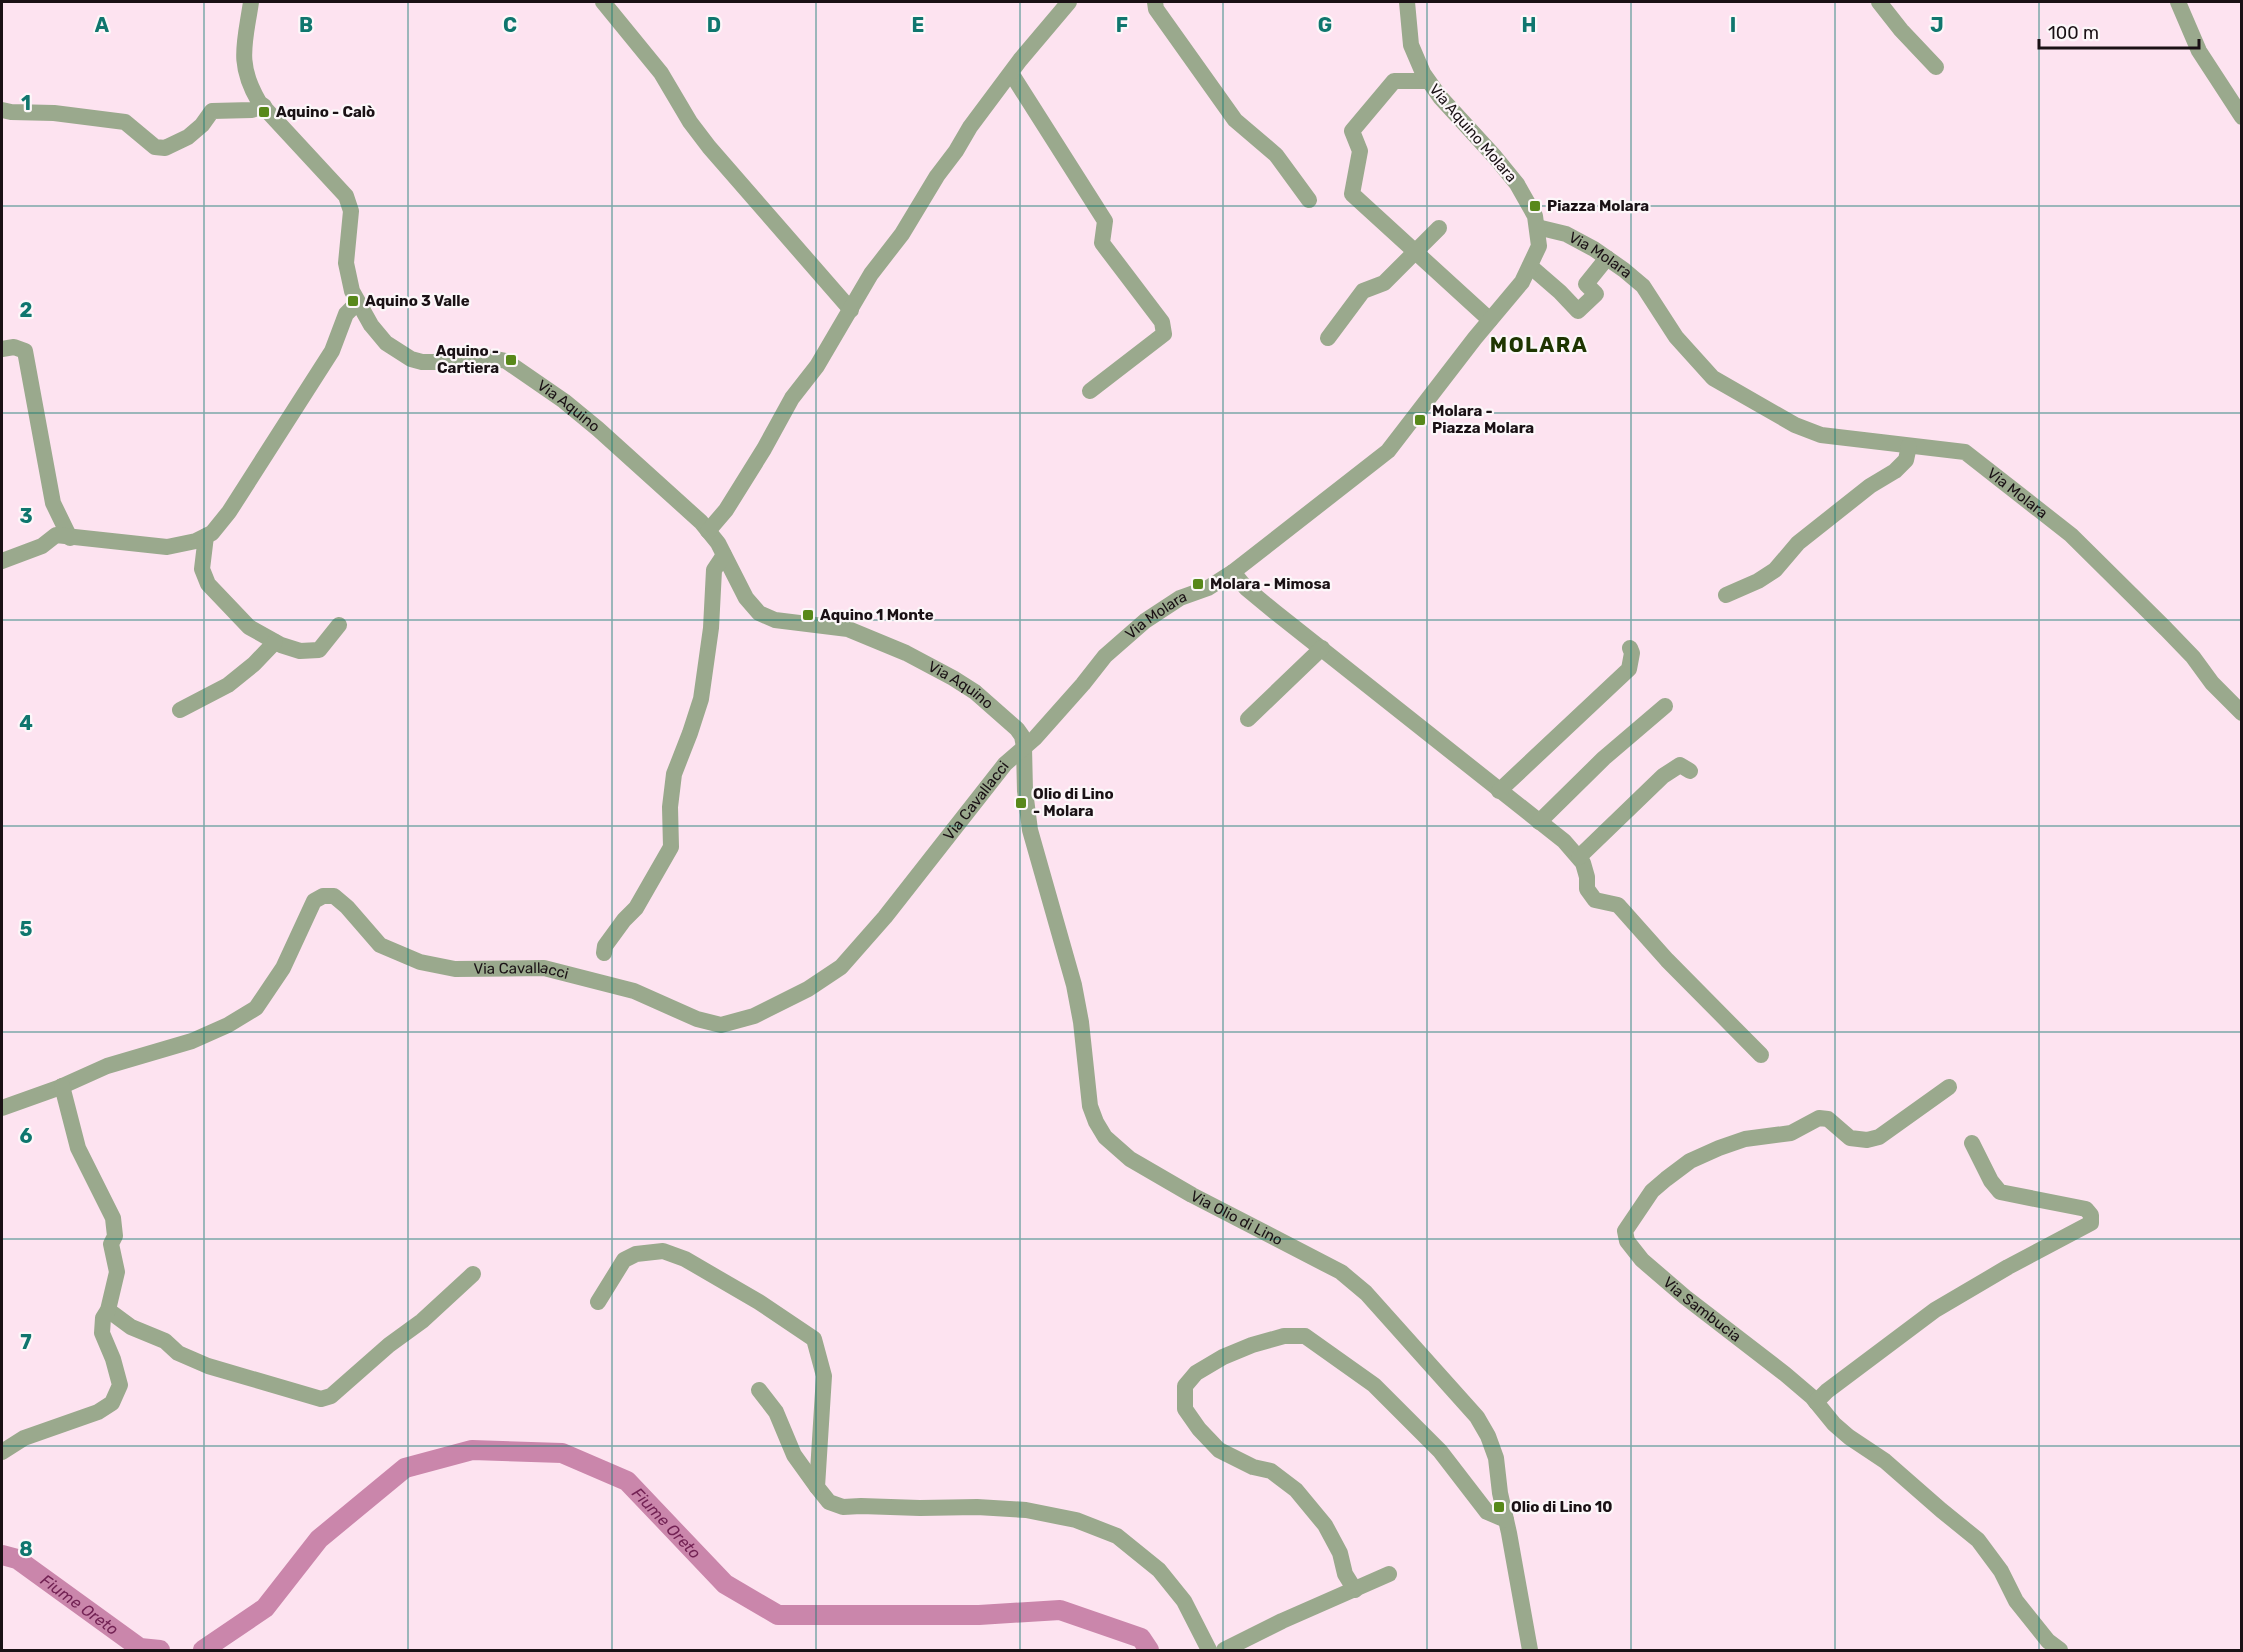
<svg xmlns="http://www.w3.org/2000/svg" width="2243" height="1652" font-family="Rubik,sans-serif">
	<rect width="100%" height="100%" fill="#fde3f0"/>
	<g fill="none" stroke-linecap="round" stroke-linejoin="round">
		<g stroke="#ca86ab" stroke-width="20">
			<path id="s1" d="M 2,1555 L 17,1559 L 140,1648 L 160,1650"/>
			<path id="s2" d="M 203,1650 L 265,1608 L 319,1539 L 405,1468 L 472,1450 L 562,1453 L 627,1481 L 725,1584 L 778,1615 L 979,1615 L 1060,1610 L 1141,1638 L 1149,1650"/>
		</g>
		<g stroke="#9aa98d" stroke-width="16">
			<path id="s3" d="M 251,2 C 245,43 236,63 259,102 L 346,196 L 351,211 L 346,263 L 352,291 L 371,325 L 386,343 L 411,359 L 422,362 L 443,362 L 477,355 L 506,361 L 564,401 L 598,429 L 701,522 L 718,543 L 746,598 L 759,613 L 775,620 L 848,629 L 906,653 L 953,678 L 975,692 L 1017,729 L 1022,736 L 1024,747 L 1025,791 L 1030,830 L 1074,985 L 1081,1022 L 1090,1106 L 1096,1122 L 1105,1137 L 1130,1159 L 1192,1195 L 1341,1272 L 1366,1293 L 1477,1417 L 1488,1436 L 1496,1458 L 1500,1493 L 1509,1533 L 1530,1650"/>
			<polyline points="603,2 661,73 690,122 709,147 851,310"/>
			<polyline points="1155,2 1156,9 1235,120 1276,155 1309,200"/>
			<polyline points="1879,2 1901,30 1936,67"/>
			<polyline points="2178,2 2199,51 2242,117"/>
			<polyline points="1011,73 1105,221 1102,243 1162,322 1164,334 1090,391"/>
			<polyline points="1428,81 1394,81 1352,131 1360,151 1352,194 1490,320"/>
			<polyline points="2,110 11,112 54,113 125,122 155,147 165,148 188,137 202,125 212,111 252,110 264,106"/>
			<path id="s4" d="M 1537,227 L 1566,234 L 1594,249 L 1624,270 L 1643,286 L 1676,337 L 1713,378 L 1795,425 L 1821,435 L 1965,452 L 2071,535 L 2166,629 L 2193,657 L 2212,683 L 2242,713"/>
			<polyline points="1530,266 1560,292 1578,311 1596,294 1586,284 1607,258"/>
			<polyline points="1328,338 1363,291 1384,283 1439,228"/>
			<polyline points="2,349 14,347 25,351 53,503 70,538"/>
			<polyline points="708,531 726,510 764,449 792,398 817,366 871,274 902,234 937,176 956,151 970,127 1020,60 1069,2"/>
			<polyline points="206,536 202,569 208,584 249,627 281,645 300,651 319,650 339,625"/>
			<polyline points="2,561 42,546 56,535 167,547 196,541 212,533 229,512 332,351 346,314 357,303"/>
			<polyline points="1233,572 1246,588 1275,612 1564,841 1583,863 1587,877 1587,889 1595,900 1618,905 1667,960 1761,1055"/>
			<polyline points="1726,595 1758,581 1775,570 1798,543 1870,486 1895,471 1906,460 1909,446"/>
			<polyline points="180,710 228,685 254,664 275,642"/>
			<polyline points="1248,719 1322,648"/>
			<polyline points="1499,791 1629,669 1632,653 1630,648"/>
			<polyline points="1539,822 1604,758 1665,706"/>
			<polyline points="1579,857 1663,776 1680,765 1690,771"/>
			<polyline points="604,953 605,946 624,920 636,908 671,847 670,807 674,774 690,733 701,699 711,628 714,570 724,555"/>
			<path id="s5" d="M 1949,1087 L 1879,1137 L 1867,1140 L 1850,1138 L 1828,1119 L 1819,1118 L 1791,1133 L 1745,1139 L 1719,1148 L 1690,1161 L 1666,1179 L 1652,1191 L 1625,1231 L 1627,1241 L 1642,1260 L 1685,1297 L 1785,1374 L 1812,1397 L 1834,1424 L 1849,1437 L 1885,1461 L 1941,1510 L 1978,1540 L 2001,1571 L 2016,1601 L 2048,1641 L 2060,1650"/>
			<path id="s6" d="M 2,1108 L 58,1088 L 107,1066 L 192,1041 L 228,1025 L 256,1008 L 283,968 L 314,901 L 323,896 L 334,896 L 347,907 L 380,945 L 420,962 L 455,969 L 544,968 L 634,991 L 697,1019 L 721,1025 L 754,1016 L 808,989 L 841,967 L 885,917 L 1005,764 L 1035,738 L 1083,684 L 1105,656 L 1145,621 L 1180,598 L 1208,588 L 1233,572 L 1388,451 L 1475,338 L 1522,282 L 1539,246 L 1535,216 L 1517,184 L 1495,157 L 1440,97 L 1423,73 L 1411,45 L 1407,2"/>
			<polyline points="598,1302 624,1260 636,1254 663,1251 685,1259 759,1302 814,1339 824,1376 817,1487 829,1502 843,1507 861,1506 920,1508 977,1507 1026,1510 1076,1520 1117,1536 1159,1570 1184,1601 1209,1650"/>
			<polyline points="108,1310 131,1327 165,1341 178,1353 208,1366 321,1399 331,1396 389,1345 422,1321 473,1274"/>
			<polyline points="759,1390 776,1412 794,1455 817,1487"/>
			<polyline points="1816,1402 1827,1391 1935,1310 2008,1267 2091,1223 2091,1215 2086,1209 2000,1192 1991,1181 1972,1143"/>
			<polyline points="2,1452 24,1438 98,1412 112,1403 120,1385 113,1359 102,1333 103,1318 108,1310 117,1272 111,1244 115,1236 113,1218 78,1148 62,1086"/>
			<polyline points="1355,1590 1345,1574 1340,1553 1325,1525 1296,1490 1271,1471 1253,1467 1219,1450 1199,1429 1185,1409 1185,1386 1196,1373 1223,1357 1252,1345 1284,1336 1305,1336 1374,1385 1440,1451 1487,1512 1506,1520"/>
			<polyline points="1224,1650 1282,1621 1389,1574"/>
		</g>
	</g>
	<path fill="none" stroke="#0f766e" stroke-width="1.5" stroke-opacity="0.55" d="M 204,2 L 204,1650M 408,2 L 408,1650M 612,2 L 612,1650M 816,2 L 816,1650M 1020,2 L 1020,1650M 1223,2 L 1223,1650M 1427,2 L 1427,1650M 1631,2 L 1631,1650M 1835,2 L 1835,1650M 2039,2 L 2039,1650M 2,206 L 2242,206M 2,413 L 2242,413M 2,620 L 2242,620M 2,826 L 2242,826M 2,1032 L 2242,1032M 2,1239 L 2242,1239M 2,1446 L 2242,1446"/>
	<g fill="#58881a" stroke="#fcf7f9" stroke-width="2">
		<rect x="258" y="106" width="12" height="12" rx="3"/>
		<rect x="1529" y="200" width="12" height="12" rx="3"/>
		<rect x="347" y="295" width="12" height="12" rx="3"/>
		<rect x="505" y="354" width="12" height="12" rx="3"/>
		<rect x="1414" y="414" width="12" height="12" rx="3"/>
		<rect x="1192" y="578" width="12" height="12" rx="3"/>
		<rect x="802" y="609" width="12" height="12" rx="3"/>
		<rect x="1015" y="797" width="12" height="12" rx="3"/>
		<rect x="1493" y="1501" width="12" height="12" rx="3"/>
	</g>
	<g text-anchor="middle" stroke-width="4.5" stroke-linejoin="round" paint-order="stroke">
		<g font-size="15" font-weight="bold" fill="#1a1115" stroke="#fcf7f9" text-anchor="start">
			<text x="276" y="117">Aquino - Calò</text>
			<text x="1547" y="211">Piazza Molara</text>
			<text x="365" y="306">Aquino 3 Valle</text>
			<text x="499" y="356" text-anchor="end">Aquino -<tspan x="499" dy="17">Cartiera</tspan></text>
			<text x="1432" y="416">Molara -<tspan x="1432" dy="17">Piazza Molara</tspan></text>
			<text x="1210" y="589">Molara - Mimosa</text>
			<text x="820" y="620">Aquino 1 Monte</text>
			<text x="1033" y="799">Olio di Lino<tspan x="1033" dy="17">- Molara</tspan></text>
			<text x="1511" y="1512">Olio di Lino 10</text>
		</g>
		<g font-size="15" fill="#1a1115" stroke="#fcf7f9">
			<text transform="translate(1473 133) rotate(49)" y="5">Via Aquino Molara</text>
			<text dy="5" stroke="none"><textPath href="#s4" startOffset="70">Via Molara</textPath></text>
			<text dy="5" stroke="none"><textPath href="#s3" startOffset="594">Via Aquino</textPath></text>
			<text dy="5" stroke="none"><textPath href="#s4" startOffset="573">Via Molara</textPath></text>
			<text dy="5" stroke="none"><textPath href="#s6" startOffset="1448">Via Molara</textPath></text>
			<text dy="5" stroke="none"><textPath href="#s3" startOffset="1096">Via Aquino</textPath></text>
			<text dy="5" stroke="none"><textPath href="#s6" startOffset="1188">Via Cavallacci</textPath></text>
			<text dy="5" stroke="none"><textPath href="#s6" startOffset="630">Via Cavallacci</textPath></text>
			<text dy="5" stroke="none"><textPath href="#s3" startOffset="1744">Via Olio di Lino</textPath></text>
			<text dy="5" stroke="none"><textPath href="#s5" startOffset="500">Via Sambucia</textPath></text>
		</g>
		<g font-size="16" font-style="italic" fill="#732254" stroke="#fcf7f9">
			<text dy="6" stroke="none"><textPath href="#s2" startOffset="562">Fiume Oreto</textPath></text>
			<text dy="6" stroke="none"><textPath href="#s1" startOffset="93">Fiume Oreto</textPath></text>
		</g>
		<g font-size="21" font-weight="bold" letter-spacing="1.5" fill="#1e3501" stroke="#fcf7f9">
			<text x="1539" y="352">MOLARA</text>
		</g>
	</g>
	<g font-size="20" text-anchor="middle" font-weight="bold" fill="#0f766e" stroke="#fcf7f9" stroke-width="4.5" stroke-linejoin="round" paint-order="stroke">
		<text x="102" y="32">A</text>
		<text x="306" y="32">B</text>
		<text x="510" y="32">C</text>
		<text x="714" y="32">D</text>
		<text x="918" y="32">E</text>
		<text x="1122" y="32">F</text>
		<text x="1325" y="32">G</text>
		<text x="1529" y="32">H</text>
		<text x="1733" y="32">I</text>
		<text x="1937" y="32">J</text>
		<text x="26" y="110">1</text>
		<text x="26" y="317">2</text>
		<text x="26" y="523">3</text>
		<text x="26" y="730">4</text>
		<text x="26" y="936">5</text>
		<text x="26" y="1143">6</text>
		<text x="26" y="1349">7</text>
		<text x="26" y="1556">8</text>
	</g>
	<rect width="2243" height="1652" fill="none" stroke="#1a1115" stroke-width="6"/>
	<path d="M2039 39v9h160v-9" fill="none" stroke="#1a1115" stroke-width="3"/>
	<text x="2048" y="39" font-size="18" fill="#1a1115" stroke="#fcf7f9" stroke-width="4.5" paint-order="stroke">100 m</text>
</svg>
